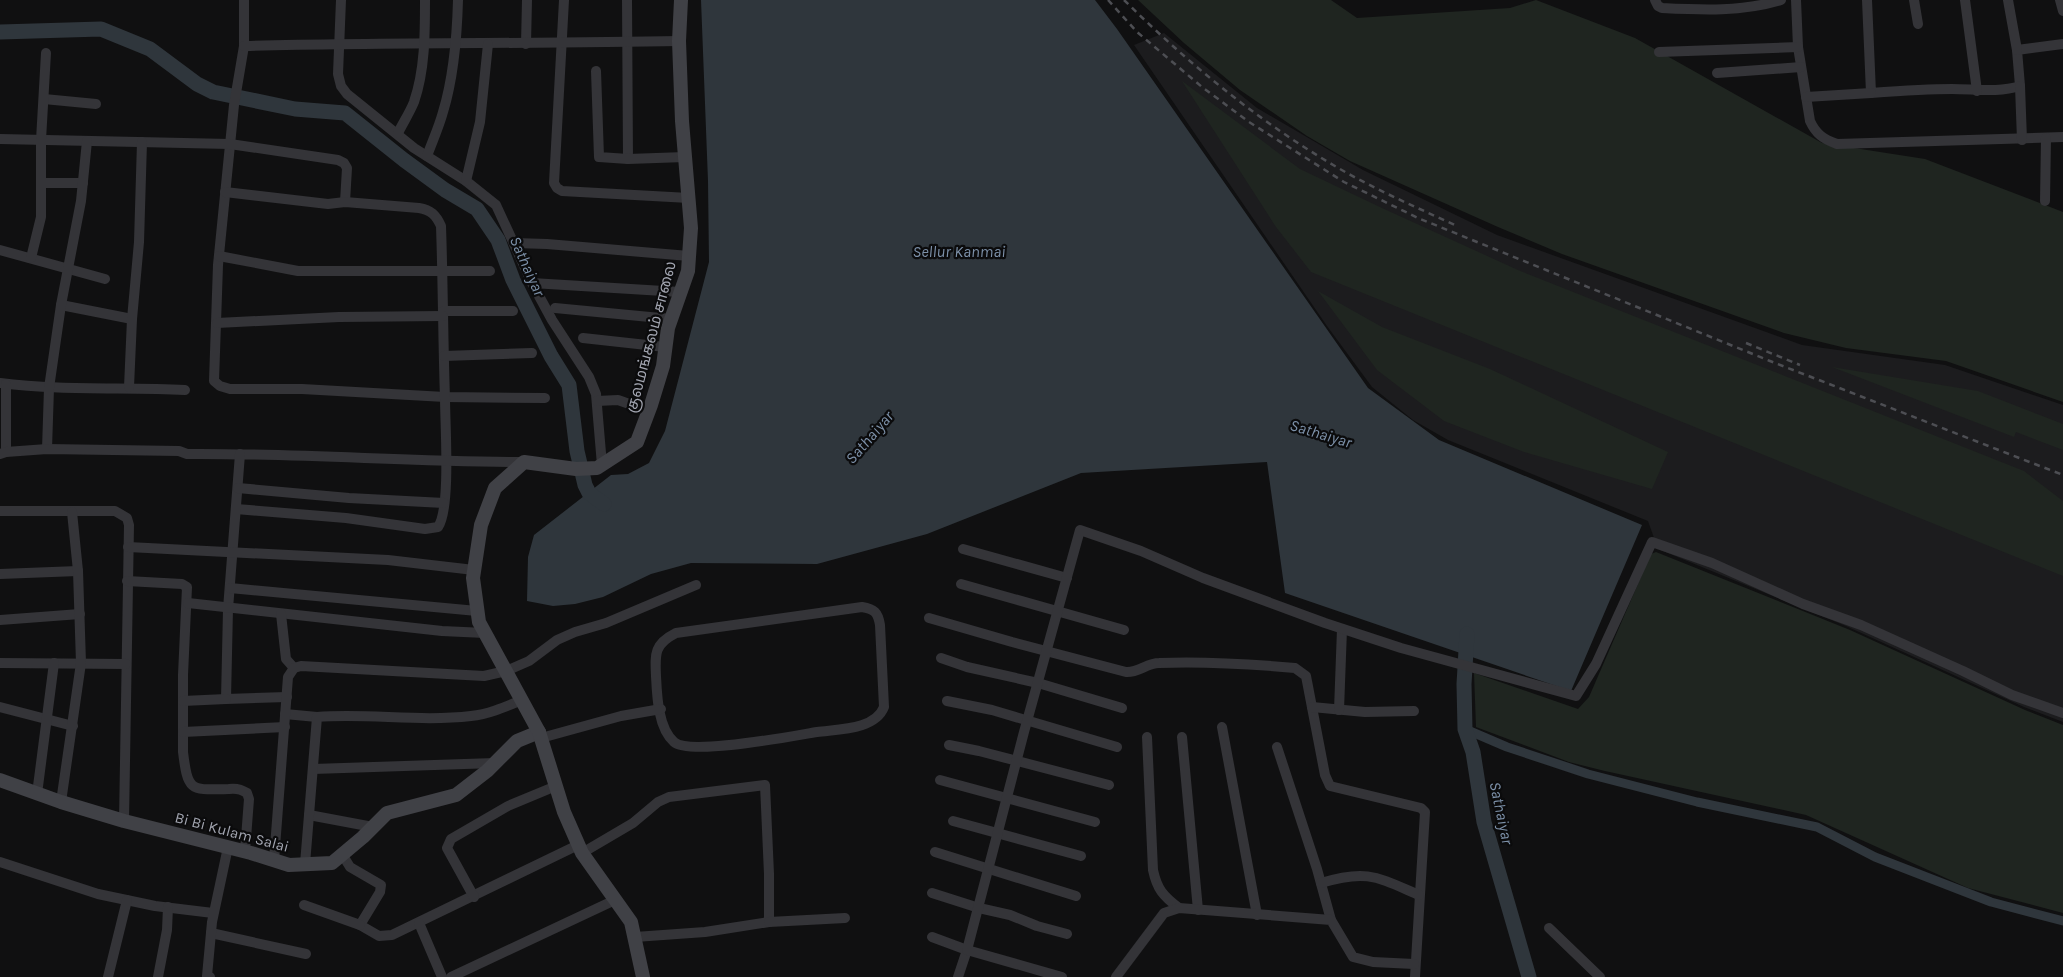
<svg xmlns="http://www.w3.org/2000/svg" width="2063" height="977" font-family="Karla,'Noto Sans Tamil',sans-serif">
	<rect width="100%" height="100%" fill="#101011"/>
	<polygon fill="#1c1c1e" points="1164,33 1257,108 1363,170 1497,235 1802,345 1945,365 2063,405 2063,722 2024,707 1846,626 1658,549 1648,521 1448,440 1413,420 1372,387 1327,326 1134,45"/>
	<g fill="#1f2520">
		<polygon points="1138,0 1331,0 1357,18 1510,8 1536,0 1635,38 1822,143 1925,159 2063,212 2063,402 1946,361 1846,348 1784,333 1562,254 1498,227 1350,161 1307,136 1240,90 1184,43"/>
		<polygon points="1182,81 1300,169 1382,208 1518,270 2024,471 2063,501 2063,576 1311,272 1276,227"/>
		<polygon points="1318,291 1382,327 1490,369 1668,452 1652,489 1524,452 1444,421 1377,370"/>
		<polygon points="1832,367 1978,391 2063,424 2063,450 2016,432 2014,437"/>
		<polygon points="1656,552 1850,630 2025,710 2063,725 2063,913 1968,888 1806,815 1605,771 1569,762 1476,727 1474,673 1578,709 1589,697 1651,554"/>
	</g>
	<polygon fill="#2f363c" points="701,0 1095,0 1117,29 1368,388 1439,440 1642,525 1571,691 1285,593 1267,462 1081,473 927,534 817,564 691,563 651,574 603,597 575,604 553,606 527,601 528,557 534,535 611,475 628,474 649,463 665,431 709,262 708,181"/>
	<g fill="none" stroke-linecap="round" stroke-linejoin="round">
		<polyline stroke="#2f363c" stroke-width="9" points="1465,729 1507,747 1588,774 1697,802 1817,827 1875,857 1991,902 2063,921"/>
		<g stroke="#2f363c" stroke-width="15">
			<polyline points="0,32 101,29 150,49 197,84 213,92 295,109 345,113 404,160 445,190 477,209 498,240 513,280 551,356 569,385 577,451 585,485 589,493 604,504"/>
			<polyline points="1467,634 1464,684 1465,729 1473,752 1484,822 1529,977"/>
		</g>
		<g stroke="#343438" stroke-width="10">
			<polyline points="244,0 244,46 234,105 218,265 214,381 220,386 230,389 302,389 445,397 545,398"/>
			<polyline points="341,0 338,74 341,86 347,94 414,148 466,181 496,205 532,283 680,292"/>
			<polyline points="564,0 554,183 557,188 562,191 689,198"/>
			<polyline points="627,0 628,159"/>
			<path d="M 1655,0 L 1658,6 L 1662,8 C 1701,10 1743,12 1781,0"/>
			<path d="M 1796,0 L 1798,47 L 1810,121 C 1816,134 1823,139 1837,144 L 2063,137"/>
			<path d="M 1867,0 L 1871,93 C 1898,91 1925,89 1952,89 C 1975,89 1998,93 2020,86 L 2017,50 L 2063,44"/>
			<polyline points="1914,0 1918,24"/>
			<polyline points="1965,0 1977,91"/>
			<polyline points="2008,0 2017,50"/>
			<polyline points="2060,0 2063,11"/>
			<polyline points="526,44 527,0"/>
			<path d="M 244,46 C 389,42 534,44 679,41"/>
			<polyline points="1659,52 1798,47"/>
			<polyline points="596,71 599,157 628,159 685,157"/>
			<polyline points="1717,73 1801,67"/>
			<polyline points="2020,86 2022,140"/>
			<polyline points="1806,97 1871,93"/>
			<polyline points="44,99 96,104"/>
			<path d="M 398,133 C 403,123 410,112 414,102 C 425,70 425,34 425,0"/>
			<polyline points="0,139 230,144 338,160 344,163 347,168 345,202"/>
			<path d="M 427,156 C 432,142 439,127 443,112 C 454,76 457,37 458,0"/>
			<polyline points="466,181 480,122 488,44"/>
			<polyline points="42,183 83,183"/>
			<path d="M 225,192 L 328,204 L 345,202 L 419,208 C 431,210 436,215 441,226 C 443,283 443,341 445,398 C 445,424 451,509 438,527 L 425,529 L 346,518 L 236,509"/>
			<polyline points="2045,201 2046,138"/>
			<polyline points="514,243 547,244 689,256"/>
			<polyline points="0,250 105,279"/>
			<polyline points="219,256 298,271 490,271"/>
			<polyline points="31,258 41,217 41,140 46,53"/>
			<polyline points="532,283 552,320 589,377 596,394 602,465"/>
			<polyline points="61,305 132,319"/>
			<polyline points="555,308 671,319"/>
			<polyline points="443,311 513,311"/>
			<polyline points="217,323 339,317 443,316"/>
			<polyline points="583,338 665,347"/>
			<polyline points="444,356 532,353"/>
			<path d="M 0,383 C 61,391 123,387 185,390"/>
			<polyline points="6,384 6,452"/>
			<polyline points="129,387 132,319 139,242 142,142"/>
			<polyline points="597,401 618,400 649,411"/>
			<polyline points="47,449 49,388 61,305 81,201 87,141"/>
			<path d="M 0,454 L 6,452 L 47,449 L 179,451 L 187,454 C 299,453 412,462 524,462"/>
			<polyline points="240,454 228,609 226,699 287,697"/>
			<polyline points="238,488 349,498 444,503"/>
			<polyline points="0,511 115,511 127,518 129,525 124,821"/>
			<polyline points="128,547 388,560 474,570"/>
			<polyline points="963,549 1067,578"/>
			<polyline points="0,574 78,571"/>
			<path d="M 127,581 L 182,584 L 187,587 L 183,675 L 183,752 C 188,792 190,790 229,789 C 236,788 241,789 247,793 L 249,799 L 245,851"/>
			<polyline points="961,584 1124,630"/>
			<polyline points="230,588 477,611"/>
			<polyline points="188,603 442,631 485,633"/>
			<path d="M 862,607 C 874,609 878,612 880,625 L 884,707 C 875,730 838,729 817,732 C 792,736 690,756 674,742 C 658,728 657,696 656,676 C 655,654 654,644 676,633 Z"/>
			<polyline points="281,614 286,659 294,668"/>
			<path d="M 929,618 L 1012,642 L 1126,672 C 1138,673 1147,663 1159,663 C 1205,661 1250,664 1295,668 L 1306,676 L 1325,775 L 1330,786 L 1421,808 L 1425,812 L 1415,977"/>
			<polyline points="0,620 80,614"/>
			<polyline points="941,658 967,667 1038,683 1122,708"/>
			<polyline points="0,663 126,664"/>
			<polyline points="183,701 226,699"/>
			<polyline points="947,701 992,710 1117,747"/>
			<polyline points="0,707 73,726"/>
			<polyline points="1312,707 1365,712 1414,711"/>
			<polyline points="1339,710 1342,629"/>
			<polyline points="285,714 317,717"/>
			<polyline points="1222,727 1257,915"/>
			<polyline points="183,732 285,727"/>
			<path d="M 1147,737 L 1153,870 C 1157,889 1163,896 1179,908"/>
			<polyline points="1182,737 1198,910"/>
			<polyline points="541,738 621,716 661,709"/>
			<polyline points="949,745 979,751 1109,785"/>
			<polyline points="1277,747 1317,869 1331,920"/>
			<polyline points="313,769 495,763"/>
			<polyline points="940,780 1095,822"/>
			<polyline points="37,794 54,663"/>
			<polyline points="61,802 81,663 78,571 72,512"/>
			<polyline points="309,815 373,827"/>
			<polyline points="953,821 1081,856"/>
			<polyline points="935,852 1076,896"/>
			<polyline points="582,853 633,823 658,802 669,797 765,785 769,874 769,922 705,932 635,937"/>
			<polyline points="342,854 350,867 381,885 380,892 360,925 379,936 392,935 578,845"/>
			<polyline points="274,860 288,677 294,668 301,666 484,676 506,671 529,661 557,640 575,632 606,623 696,585"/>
			<polyline points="0,862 98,894 155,906 213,913"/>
			<path d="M 305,864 L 317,717 C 368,713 420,722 471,716 C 489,714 505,707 522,700"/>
			<path d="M 1321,883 C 1367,869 1377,877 1419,895"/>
			<polyline points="932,893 979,908 1010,915 1037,926 1067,934"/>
			<polyline points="474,897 447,848 451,839 508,806 556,786"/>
			<polyline points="304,905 360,925"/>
			<polyline points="769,922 845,918"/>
			<polyline points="419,923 442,977"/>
			<polyline points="1549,928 1600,977"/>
			<polyline points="211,933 306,954"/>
			<polyline points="932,937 967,950 958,977"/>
			<polyline points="108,977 127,900"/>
			<polyline points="158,977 167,930 168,907"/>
			<polyline points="210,977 207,976 212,922 228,847"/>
			<polyline points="451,977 615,900"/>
			<polyline points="1062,977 967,950 1024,732 1080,530 1141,551 1203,578 1325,623 1401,648 1576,696 1596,664 1652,542 1712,563 1803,604 1861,625 1963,671 2012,695 2063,713"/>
			<polyline points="1116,977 1164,913 1179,908 1331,920 1353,957 1373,962 1414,964"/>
		</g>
		<g stroke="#404146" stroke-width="14">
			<polyline points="0,780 61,802 124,821 251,853 289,865 332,863 363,837 387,813 456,795 487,771 517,741 539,732"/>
			<polyline points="643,977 631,922 582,853 564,812 539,732 479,622 473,578 481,525 495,488 524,462 576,469 597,468 637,442 651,405 663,366 668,328 688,271 691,228 682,121 679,41 681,0"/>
		</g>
		<g stroke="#4d4e53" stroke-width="2.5" stroke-dasharray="6 5" stroke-linecap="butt">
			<polyline points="1108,0 1137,32 1202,87 1249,122 1344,182 1418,218 1770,361 2063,475"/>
			<path d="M 1124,0 C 1192,67 1264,126 1347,173 C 1383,193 1420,209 1457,226"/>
			<polyline points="1746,343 1800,365"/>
		</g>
	</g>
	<g text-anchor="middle" stroke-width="4.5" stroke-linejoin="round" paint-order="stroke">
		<g font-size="15" fill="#a3a6b1" stroke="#0b0b0c">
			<text transform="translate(651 337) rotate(-75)" y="5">குலமங்கலம் சாலை</text>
			<text transform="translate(232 832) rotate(15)" y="5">Bi Bi Kulam Salai</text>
		</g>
		<g font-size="16" font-style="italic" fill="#7d91a9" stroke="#0b0b0c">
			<text x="959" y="257">Sellur Kanmai</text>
			<text transform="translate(528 266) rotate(66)" y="6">Sathaiyar</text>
			<text transform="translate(1321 433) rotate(17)" y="6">Sathaiyar</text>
			<text transform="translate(869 437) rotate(-49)" y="6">Sathaiyar</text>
			<text transform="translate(1502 813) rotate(78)" y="6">Sathaiyar</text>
		</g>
	</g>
</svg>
